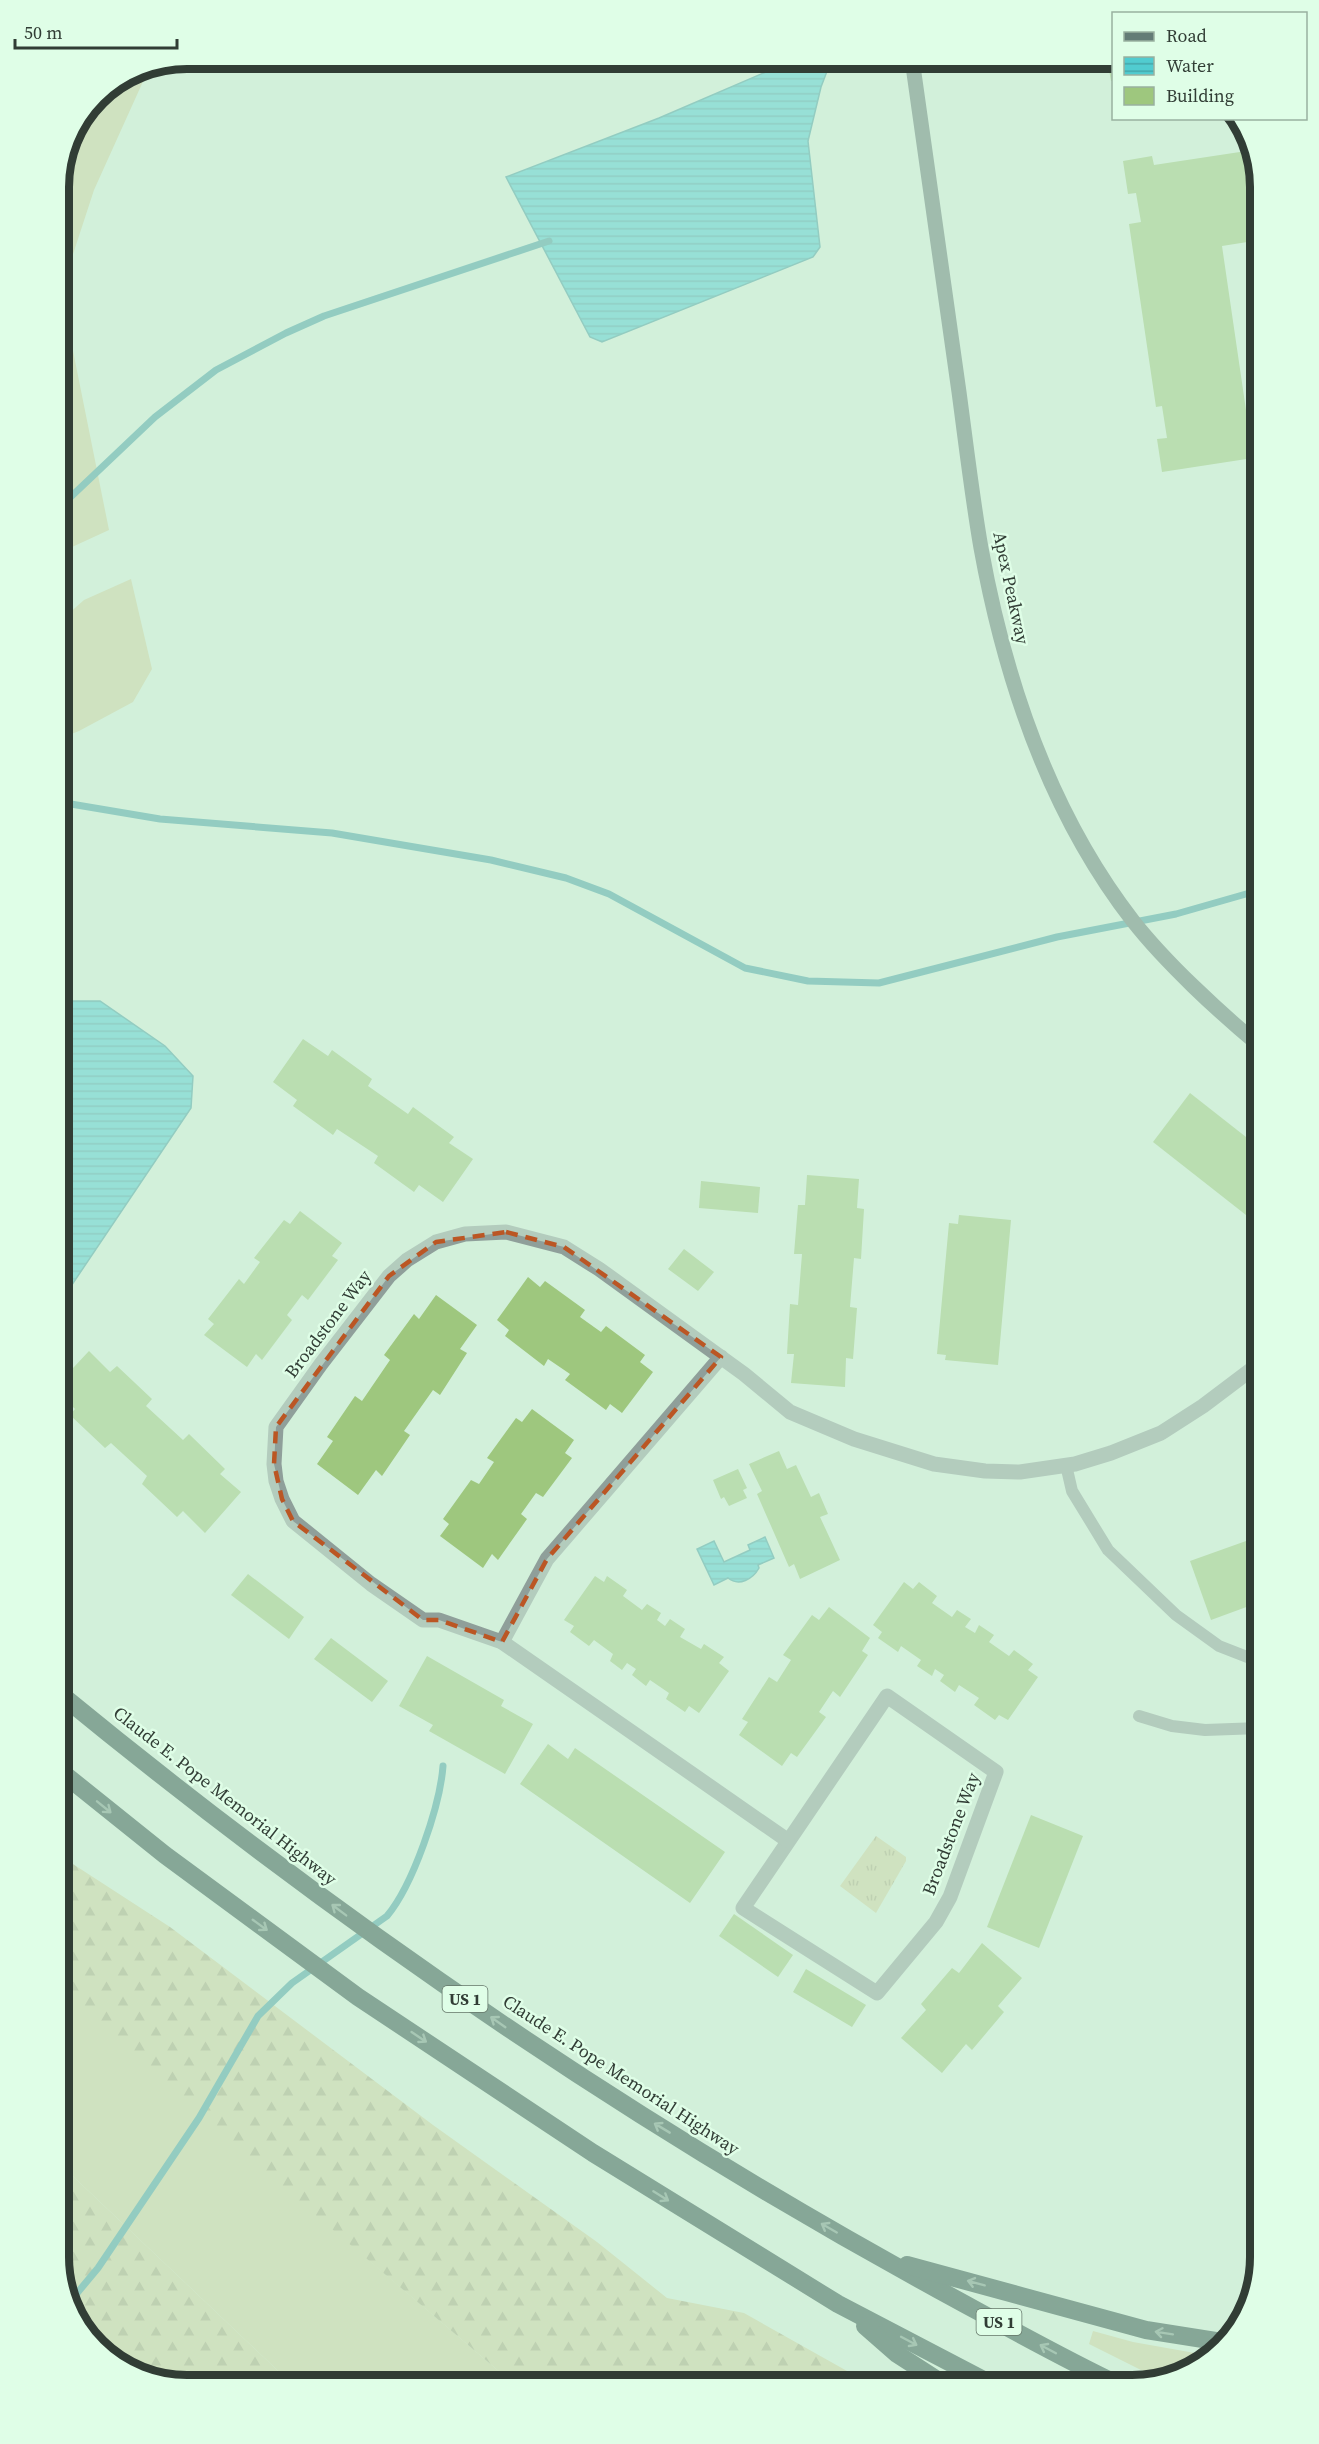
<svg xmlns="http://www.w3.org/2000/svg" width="1319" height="2444" font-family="'Source Serif 4',serif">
	<defs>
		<pattern id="forest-firs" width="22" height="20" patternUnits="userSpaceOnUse" patternTransform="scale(1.5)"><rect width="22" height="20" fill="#cdd09f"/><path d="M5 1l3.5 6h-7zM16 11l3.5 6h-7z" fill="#a7aa82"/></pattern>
		<pattern id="park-tufts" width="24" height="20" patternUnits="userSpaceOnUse" patternTransform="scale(1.5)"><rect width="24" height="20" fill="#cdd09f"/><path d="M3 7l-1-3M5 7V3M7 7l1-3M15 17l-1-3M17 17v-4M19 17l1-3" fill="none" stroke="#a7aa82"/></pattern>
		<pattern id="water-rules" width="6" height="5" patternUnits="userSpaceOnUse" patternTransform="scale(1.5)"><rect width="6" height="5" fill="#51ccd0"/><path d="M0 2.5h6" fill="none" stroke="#44a7aa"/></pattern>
	</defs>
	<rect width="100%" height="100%" fill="#d2f0da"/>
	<g fill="#cdd09f">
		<path d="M 150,66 L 94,190 L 61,291 L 109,530 L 59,553 L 59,179 C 62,166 63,150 68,138 C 81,108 119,72 150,66 Z"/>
		<polygon points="131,579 152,669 133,702 79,731 59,739 59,622 84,600"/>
		<polygon points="59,1973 371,2262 515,2385 293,2385 59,2163"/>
		<polygon points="1093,2331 1133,2342 1206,2355 1181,2376 1161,2380 1089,2344"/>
	</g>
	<g fill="url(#forest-firs)">
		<polygon points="59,1855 170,1927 433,2125 597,2242 667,2298 744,2313 872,2385 515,2385 205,2121 59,1982"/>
		<polygon points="59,2163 293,2385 179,2385 115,2364 68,2306 59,2257"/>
	</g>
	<polygon fill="url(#park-tufts)" points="876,1836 906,1857 906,1861 876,1913 840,1886"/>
	<g fill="url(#water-rules)" stroke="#47a1a2" stroke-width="1.5">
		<polygon points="796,59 827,59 829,66 821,87 808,141 820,247 813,257 602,342 590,337 506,177 659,118"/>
		<polygon points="59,1001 100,1001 165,1046 193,1076 191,1108 59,1304"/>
		<path d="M 765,1537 L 774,1558 L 758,1565 L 759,1568 C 753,1579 739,1587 728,1578 L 714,1585 L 697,1549 L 714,1541 L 724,1562 L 750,1550 L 748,1545 Z"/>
		<polygon points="1260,1980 1260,2084 1254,2074 1251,2014"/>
	</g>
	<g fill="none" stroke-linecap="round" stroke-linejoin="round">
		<g stroke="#47a1a2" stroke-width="7">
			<polyline points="59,508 155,417 216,370 286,333 324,316 549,241"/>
			<polyline points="59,802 160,819 332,833 491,860 566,878 609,894 745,968 808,981 879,983 1057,937 1176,914 1260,890"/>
			<path d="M 68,2304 L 98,2268 L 199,2118 L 258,2016 L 292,1983 L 387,1916 C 413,1885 440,1806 443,1766"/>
		</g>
	</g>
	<g fill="#9ec77e">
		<polygon points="1107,59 1114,59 1114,81 1111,81"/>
		<polygon points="1253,150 1260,187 1260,240 1222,246 1253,458 1162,472 1157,439 1167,438 1162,406 1156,407 1129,224 1141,222 1136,193 1128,194 1123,161 1152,156 1154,165"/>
		<polygon points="303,1039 328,1056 332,1050 372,1079 368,1086 408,1114 413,1107 454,1137 449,1143 473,1159 443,1202 419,1185 414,1192 374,1163 378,1156 337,1129 333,1135 293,1106 297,1100 273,1082"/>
		<polygon points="1190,1093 1260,1148 1260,1226 1153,1142"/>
		<polygon points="807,1175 859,1179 857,1208 864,1209 861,1259 854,1258 850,1307 857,1308 853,1359 846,1358 845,1387 791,1383 794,1354 787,1354 790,1304 798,1305 802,1254 794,1254 798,1205 805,1205"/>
		<polygon points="701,1181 760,1187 758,1213 699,1208"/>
		<polygon points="300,1211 342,1243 332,1256 338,1260 308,1300 302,1295 287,1315 292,1320 262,1360 256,1354 247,1367 204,1335 214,1324 208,1319 239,1279 244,1284 260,1262 254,1258 284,1220 290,1224"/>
		<polygon points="959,1215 1011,1220 998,1365 945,1360 946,1355 937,1354 949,1223 958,1224"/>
		<polygon points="684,1249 714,1272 698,1291 668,1269"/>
		<polygon points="528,1277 540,1287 545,1281 585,1310 580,1317 601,1332 606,1326 645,1355 640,1362 653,1372 622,1413 610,1404 606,1410 565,1380 570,1374 548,1359 544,1366 505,1336 509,1330 497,1320"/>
		<polygon points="436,1295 477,1325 460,1349 467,1353 440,1395 433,1390 404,1431 410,1435 382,1476 376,1470 358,1495 317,1464 333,1441 327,1437 355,1396 362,1401 390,1360 384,1355 414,1314 419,1319"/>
		<polygon points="89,1351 110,1372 117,1366 152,1399 146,1406 183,1440 189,1434 225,1469 220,1474 241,1492 205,1533 183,1511 177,1517 142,1484 147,1476 111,1443 105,1448 70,1415 75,1409 59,1393 59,1383"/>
		<polygon points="532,1409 574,1440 565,1453 572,1458 543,1497 536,1493 521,1514 527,1519 498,1560 492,1554 483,1568 440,1536 449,1524 443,1519 471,1480 479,1484 494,1462 487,1458 516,1418 522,1422"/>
		<polygon points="779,1451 787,1469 796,1465 811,1497 819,1493 828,1514 820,1517 840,1560 800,1579 794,1564 789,1567 757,1494 762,1491 749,1464"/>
		<polygon points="738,1469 747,1488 743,1490 747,1498 729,1506 724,1497 721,1499 713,1480"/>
		<polygon points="1260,1536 1260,1602 1211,1620 1190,1561"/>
		<polygon points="248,1574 304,1617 289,1639 231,1595"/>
		<polygon points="595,1576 604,1582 607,1576 627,1590 623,1596 642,1610 647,1604 661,1613 657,1620 665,1626 670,1619 685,1629 680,1637 701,1649 704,1644 724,1657 719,1663 729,1671 699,1713 689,1706 685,1712 666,1699 669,1693 650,1680 646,1686 632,1675 636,1669 627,1663 622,1670 610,1661 613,1654 594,1640 589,1646 570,1632 574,1626 564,1620"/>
		<polygon points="904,1582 913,1589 919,1582 937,1596 932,1603 952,1617 957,1610 971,1619 965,1627 975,1633 979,1625 994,1635 989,1642 1009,1656 1014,1650 1033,1664 1028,1670 1038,1677 1008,1720 999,1715 995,1720 974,1705 979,1698 959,1685 955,1692 940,1681 944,1675 935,1669 932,1676 917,1666 921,1660 901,1646 898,1652 878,1638 882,1632 873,1625"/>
		<polygon points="829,1607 870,1638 862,1651 868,1655 840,1697 833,1691 819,1712 826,1717 797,1757 791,1753 782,1766 739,1735 748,1722 742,1719 769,1677 777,1682 791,1660 783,1655 812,1615 819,1620"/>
		<polygon points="331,1638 388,1681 372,1702 314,1659"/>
		<polygon points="427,1656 504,1700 501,1706 533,1724 505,1774 429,1731 433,1725 399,1706"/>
		<polygon points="548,1744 568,1759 575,1748 725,1852 690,1903 520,1784"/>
		<polygon points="1031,1815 1083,1836 1039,1948 987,1927"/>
		<polygon points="734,1914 793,1955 778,1977 719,1936"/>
		<polygon points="982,1943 1022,1978 998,2006 1004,2012 972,2050 966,2044 942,2073 901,2038 926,2010 921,2004 952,1968 959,1973"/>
		<polygon points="806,1969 866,2005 852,2027 793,1992"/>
	</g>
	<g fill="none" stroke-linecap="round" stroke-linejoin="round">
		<g stroke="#8f9f9a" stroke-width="12">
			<polyline points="1066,1465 1072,1491 1108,1550 1176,1615 1219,1646 1260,1662"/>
			<polyline points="1139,1716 1172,1726 1205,1730 1260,1728"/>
		</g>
		<g stroke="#8f9f9a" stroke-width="15">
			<polyline points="502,1642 547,1559 721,1357"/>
			<polygon points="887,1696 996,1772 950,1897 936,1922 877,1993 743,1908"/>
			<polyline points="787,1840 502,1642 439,1620 423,1620 371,1584 293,1521 282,1499 276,1481 274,1464 276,1427 321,1364 389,1276 407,1260 436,1242 465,1234 506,1232 564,1247 599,1269 744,1374 790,1412 854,1439 934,1464 985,1471 1020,1472 1075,1464 1111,1453 1161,1433 1203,1406 1260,1363"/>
		</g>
		<path stroke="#647c76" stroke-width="15" d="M 912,59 C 928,170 944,281 959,392 C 966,444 972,496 981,548 C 1005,680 1050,814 1133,921 C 1166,963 1219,1012 1260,1046"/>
		<g stroke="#2b4e46" stroke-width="18">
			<path d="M 59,1693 C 333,1918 627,2120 939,2290 C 998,2322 1058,2356 1119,2385"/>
			<polyline points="59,1770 165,1855 358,1997 593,2153 838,2304 993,2385"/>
			<polyline points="907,2265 1146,2330 1222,2342"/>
			<polyline points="865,2326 897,2354 945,2385"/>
		</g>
	</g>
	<defs><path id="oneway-shaft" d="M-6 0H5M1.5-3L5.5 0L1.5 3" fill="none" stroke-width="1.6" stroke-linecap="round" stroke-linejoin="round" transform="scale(1.5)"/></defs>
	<g stroke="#739486">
		<use href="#oneway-shaft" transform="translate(104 1807) rotate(39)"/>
		<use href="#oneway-shaft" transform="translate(339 1910) rotate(-143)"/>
		<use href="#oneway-shaft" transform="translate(260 1925) rotate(36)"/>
		<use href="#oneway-shaft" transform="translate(498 2022) rotate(-145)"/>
		<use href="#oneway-shaft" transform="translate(419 2037) rotate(34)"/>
		<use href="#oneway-shaft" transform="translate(662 2128) rotate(-149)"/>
		<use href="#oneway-shaft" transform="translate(661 2196) rotate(32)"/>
		<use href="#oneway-shaft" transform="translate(829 2228) rotate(-150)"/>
		<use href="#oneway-shaft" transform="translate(976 2283) rotate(-165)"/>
		<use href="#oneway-shaft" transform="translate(1164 2333) rotate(-171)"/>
		<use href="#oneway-shaft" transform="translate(909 2341) rotate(28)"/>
		<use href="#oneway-shaft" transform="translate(1048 2349) rotate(-152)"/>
	</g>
	<path d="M0 0H1319V2444H0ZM 506,1232 L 564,1247 L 721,1357 L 547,1559 L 502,1642 L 439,1620 L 423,1620 L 293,1521 L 282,1499 L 274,1464 L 276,1427 L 389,1276 L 436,1242 Z" fill="#d2f0da" fill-opacity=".55" fill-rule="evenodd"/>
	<path fill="none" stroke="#bb5624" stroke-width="4.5" stroke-dasharray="12 8" stroke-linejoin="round" d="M 506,1232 L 564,1247 L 721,1357 L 547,1559 L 502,1642 L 439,1620 L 423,1620 L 293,1521 L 282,1499 L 274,1464 L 276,1427 L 389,1276 L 436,1242 Z"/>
	<g text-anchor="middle" stroke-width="5" stroke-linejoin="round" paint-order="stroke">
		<g fill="#dffee7" stroke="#65776a" stroke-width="1.5">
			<rect x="442.5" y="1986" width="45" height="26" rx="4.5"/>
			<rect x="976.5" y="2309" width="45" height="26" rx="4.5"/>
		</g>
		<g font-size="16" font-weight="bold" fill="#313d35">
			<text x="465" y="2005">US 1</text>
			<text x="999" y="2328">US 1</text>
		</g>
		<g font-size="18" fill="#313d35" stroke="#dffee7">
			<text transform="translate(1011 588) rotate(78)" y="6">Apex Peakway</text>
			<text transform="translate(328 1324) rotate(-53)" y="6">Broadstone Way</text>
			<text transform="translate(225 1796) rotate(38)" y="6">Claude E. Pope Memorial Highway</text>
			<text transform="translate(951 1834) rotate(-69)" y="6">Broadstone Way</text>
			<text transform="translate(621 2075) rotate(33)" y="6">Claude E. Pope Memorial Highway</text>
		</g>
	</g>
	<path d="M0 0H1319V2444H0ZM187 69H1132A118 118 0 0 1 1250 187V2257A118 118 0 0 1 1132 2375H187A118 118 0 0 1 69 2257V187A118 118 0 0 1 187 69Z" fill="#dffee7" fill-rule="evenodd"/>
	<path fill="none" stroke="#313d35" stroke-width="8" d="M187 69H1132A118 118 0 0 1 1250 187V2257A118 118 0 0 1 1132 2375H187A118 118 0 0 1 69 2257V187A118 118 0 0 1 187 69Z"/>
	<rect x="1112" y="12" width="195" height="108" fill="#dffee7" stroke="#99b1a0" stroke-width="1.5"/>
	<rect x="1124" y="32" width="30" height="9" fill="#647c76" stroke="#99b1a0" stroke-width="1.5"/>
	<text x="1166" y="42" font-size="18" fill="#313d35">Road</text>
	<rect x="1124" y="57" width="30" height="18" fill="url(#water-rules)" stroke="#99b1a0" stroke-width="1.5"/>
	<text x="1166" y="72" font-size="18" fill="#313d35">Water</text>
	<rect x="1124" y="87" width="30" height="18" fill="#9ec77e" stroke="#99b1a0" stroke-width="1.5"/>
	<text x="1166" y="102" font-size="18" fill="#313d35">Building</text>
	<path d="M15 39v9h162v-9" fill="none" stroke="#313d35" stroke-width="3"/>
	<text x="24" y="39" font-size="18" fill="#313d35" stroke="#dffee7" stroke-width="4.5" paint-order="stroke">50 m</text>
</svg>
